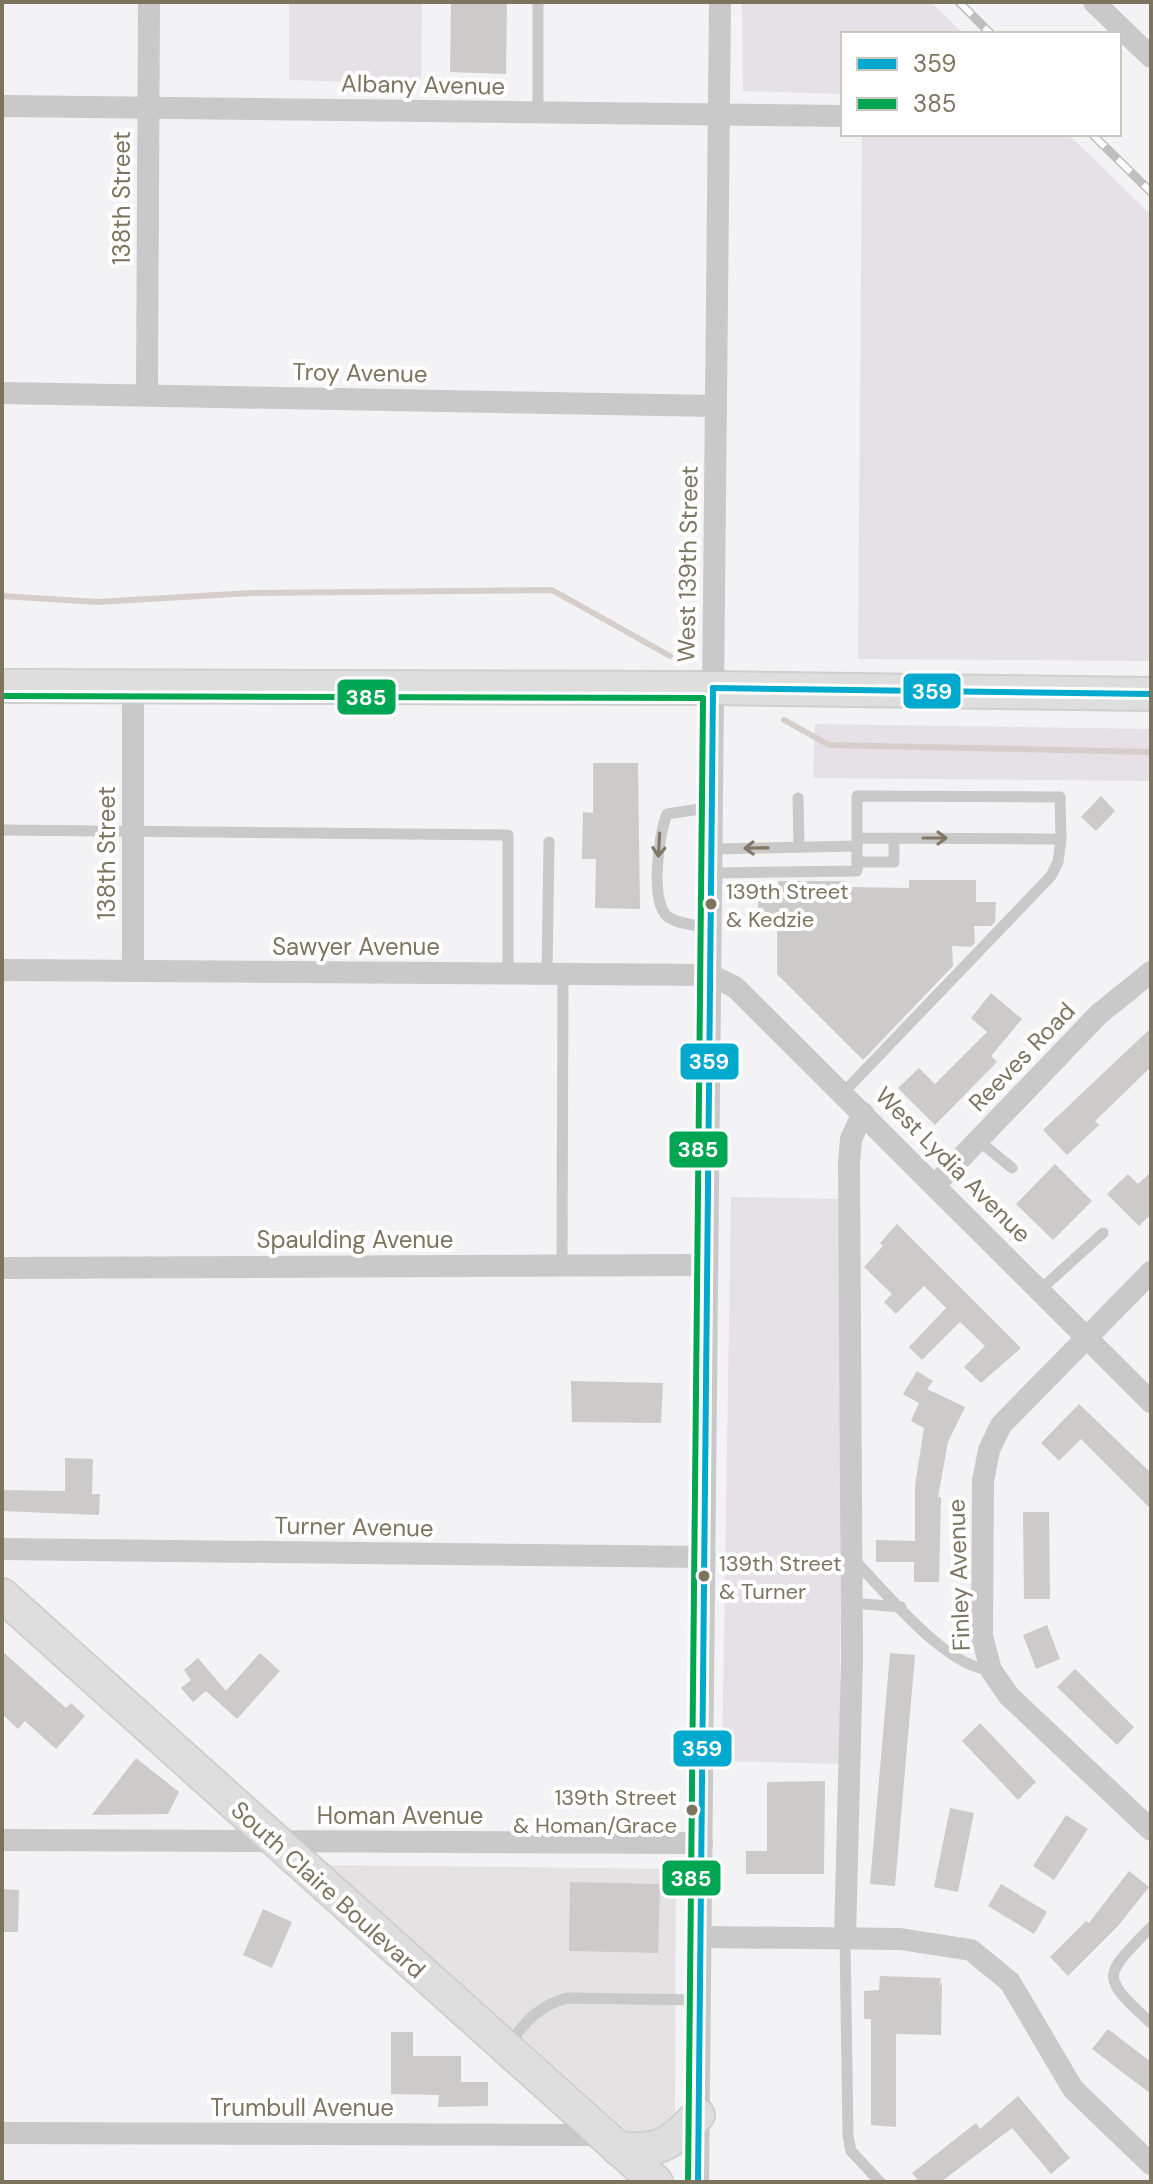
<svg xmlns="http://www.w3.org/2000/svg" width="1153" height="2184" font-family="'DM Sans',sans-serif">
	<rect width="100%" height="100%" fill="#f3f2f4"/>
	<polygon fill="#e4e2e3" points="329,1865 676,1869 675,2123 637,2140"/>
	<g fill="#e6e1e7">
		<polygon points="289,2 422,2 421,84 289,80"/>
		<polygon points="742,2 931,2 964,34 843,34 843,94 743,91"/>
		<polygon points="862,134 1068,134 1151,215 1151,661 858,659"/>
		<polygon points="815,724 1151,729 1151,781 813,778"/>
		<polygon points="731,1197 840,1199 840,1764 722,1761"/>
	</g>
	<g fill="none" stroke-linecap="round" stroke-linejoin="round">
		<g stroke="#d6ceca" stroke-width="6">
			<polyline points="2,596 97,602 251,593 552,590 670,656"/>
			<polyline points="784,720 829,745 1151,752"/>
		</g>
	</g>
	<g fill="#cccbca">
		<polygon points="451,2 507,2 506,74 450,72"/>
		<polygon points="593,763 638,763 640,909 595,908 596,859 582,859 583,812 593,813"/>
		<polygon points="1101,796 1115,811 1096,831 1081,817"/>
		<polygon points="909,880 976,880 976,902 996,902 995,922 991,926 974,926 975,943 971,947 952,946 953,966 863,1060 777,974 777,925 758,926 758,901 778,902 778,881 846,881 845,887 909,888"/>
		<polygon points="991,993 1022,1019 991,1056 997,1062 935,1125 898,1088 919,1068 935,1084 987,1032 971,1018"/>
		<polygon points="1151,1028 1151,1067 1095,1121 1099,1125 1067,1155 1043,1130"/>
		<polygon points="1055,1164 1092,1201 1053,1240 1016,1204"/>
		<polygon points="1151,1172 1151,1214 1139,1226 1107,1194 1128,1174 1138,1184"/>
		<polygon points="897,1224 1021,1348 981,1383 964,1367 985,1346 960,1322 922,1360 909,1347 946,1308 924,1286 896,1314 884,1302 892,1294 864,1267 883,1246 880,1243"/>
		<polygon points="917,1371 933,1381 927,1389 965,1407 948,1442 938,1497 941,1497 939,1582 914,1582 914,1562 876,1562 876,1540 915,1541 915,1485 924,1428 911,1421 919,1403 903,1394"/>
		<polygon points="571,1381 663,1383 661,1423 572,1422"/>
		<polygon points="1079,1404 1151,1473 1151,1509 1081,1439 1059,1461 1041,1443"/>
		<polygon points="65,1458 93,1459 92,1494 100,1494 99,1515 2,1511 2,1490 65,1491"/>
		<polygon points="1023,1512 1049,1512 1050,1599 1024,1599"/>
		<polygon points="1047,1625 1060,1659 1036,1669 1023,1635"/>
		<polygon points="2,1651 66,1708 71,1703 85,1716 56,1749 25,1721 18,1729 2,1714"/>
		<polygon points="260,1653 280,1671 237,1719 206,1691 193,1702 181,1688 191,1680 184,1670 198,1658 226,1691"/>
		<polygon points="890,1653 915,1655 895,1886 870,1884"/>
		<polygon points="1075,1669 1134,1727 1117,1745 1057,1687"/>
		<polygon points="980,1723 1036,1782 1018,1800 962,1741"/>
		<polygon points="136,1758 179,1792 168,1814 92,1815"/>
		<polygon points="825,1781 824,1874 746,1874 746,1851 767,1851 767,1782"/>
		<polygon points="950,1808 974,1813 958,1892 934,1887"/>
		<polygon points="1066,1815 1088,1829 1054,1880 1033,1866"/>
		<polygon points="1129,1871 1149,1887 1118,1926 1068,1976 1050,1957 1086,1921 1089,1923"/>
		<polygon points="570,1882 660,1884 658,1953 569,1951"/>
		<polygon points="1001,1884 1047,1912 1034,1934 988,1906"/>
		<polygon points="2,1889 19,1890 18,1932 2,1932"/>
		<polygon points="263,1909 292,1922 272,1968 243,1955"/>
		<polygon points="880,1976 941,1978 939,1987 942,1982 941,2035 896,2034 896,2127 871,2125 871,2019 864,2019 864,1991 879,1990"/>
		<polygon points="1108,2029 1151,2062 1151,2094 1092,2049"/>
		<polygon points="391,2032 413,2032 413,2056 461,2056 461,2082 488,2082 488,2106 438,2107 439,2095 391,2094"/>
		<polygon points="1018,2096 1070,2158 1051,2174 1012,2128 941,2182 919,2182 912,2173 976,2123 980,2129"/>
	</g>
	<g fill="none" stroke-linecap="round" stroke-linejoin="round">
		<g stroke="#d0cfce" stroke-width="36">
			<g id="secondary">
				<polyline points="2,686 713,688 1151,694"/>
				<polyline points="2,1595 656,2182"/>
				<path d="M 618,2149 C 661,2151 669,2146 698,2115"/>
			</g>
		</g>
		<g stroke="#cac9c9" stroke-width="11">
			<polyline points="538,113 538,2"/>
			<polyline points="798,798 799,847"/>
			<polyline points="2,830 508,835 508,974"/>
			<polyline points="711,849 857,846"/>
			<polyline points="857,862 894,862 894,838"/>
			<polyline points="711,873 857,871 857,796 1060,797 1061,839 857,838"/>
			<path d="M 711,928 C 698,926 679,924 668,917 C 649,902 659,833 667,814 L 712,807"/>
			<polyline points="547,974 549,842"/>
			<polyline points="843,1093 1051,876 1058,862 1061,839"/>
			<polyline points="978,1140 1012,1168"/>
			<polyline points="562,1266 563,974"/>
			<polyline points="1040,1290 1103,1233"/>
			<path d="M 854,1560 C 886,1592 946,1668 991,1670"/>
			<polyline points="852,1603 901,1607"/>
			<path d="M 1151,1927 C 1103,1977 1099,1975 1151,2023"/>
			<polyline points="845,1938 848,2136 851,2151 880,2182"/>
			<path d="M 508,2045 C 526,2021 538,2006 567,1998 L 699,2000"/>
		</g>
		<g stroke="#cac9c9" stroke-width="22">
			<polyline points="1094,2 1151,57"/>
			<polyline points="2,106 843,116"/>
			<polyline points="2,393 716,406"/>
			<polyline points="147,394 149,2"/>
			<polyline points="2,970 710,975 735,987 1151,1402"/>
			<polyline points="133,971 133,687"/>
			<polyline points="936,1184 1099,1014 1151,972"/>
			<polyline points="2,1268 707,1265"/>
			<polyline points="1151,1272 1001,1425 989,1450 983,1481 982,1636 991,1670 1009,1696 1151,1830"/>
			<polyline points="2,1549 705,1557"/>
			<polyline points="2,1840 702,1843"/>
			<polyline points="700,1937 900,1939 971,1950 1010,1982 1073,2089 1151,2164"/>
			<polyline points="845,1938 852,1660 849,1163 851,1139 863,1113"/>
			<polyline points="2,2133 602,2135"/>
			<polyline points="698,2182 720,2"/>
		</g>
		<use href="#secondary" stroke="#dfdede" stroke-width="32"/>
		<g stroke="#c0bfbd" stroke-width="9">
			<g id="rail">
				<polyline points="959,2 991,34"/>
				<polyline points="1092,134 1151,192"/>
			</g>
		</g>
		<use href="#rail" stroke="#fff" stroke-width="6" stroke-dasharray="18" stroke-linecap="butt"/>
		<g stroke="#fff" stroke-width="12">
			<g id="bus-1">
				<polyline points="713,688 1151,694"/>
				<polyline points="698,2182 713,688"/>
			</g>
		</g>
		<g stroke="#fff" stroke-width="12">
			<polyline id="bus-2" points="2,696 703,698 688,2182"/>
		</g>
		<use href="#bus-1" stroke="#00a9ce" stroke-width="6"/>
		<use href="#bus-2" stroke="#00a651" stroke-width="6"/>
	</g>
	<defs><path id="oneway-shaft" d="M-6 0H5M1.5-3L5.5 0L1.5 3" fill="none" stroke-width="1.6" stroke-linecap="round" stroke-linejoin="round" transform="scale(2)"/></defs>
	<g stroke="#817865">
		<use href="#oneway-shaft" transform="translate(935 838)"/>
		<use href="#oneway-shaft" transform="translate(659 845) rotate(93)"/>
		<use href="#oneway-shaft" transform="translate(756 848) rotate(179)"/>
	</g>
	<g fill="#7d7460" stroke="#fff" stroke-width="3">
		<circle cx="711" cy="904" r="7"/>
		<circle cx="704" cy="1576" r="7"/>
		<circle cx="692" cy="1810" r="7"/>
	</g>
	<g text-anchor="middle" stroke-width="8" stroke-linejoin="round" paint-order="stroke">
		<g font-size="22" fill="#7d7460" stroke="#fff" text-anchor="start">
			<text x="726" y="899">139th Street<tspan x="726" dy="28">&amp; Kedzie</tspan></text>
			<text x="719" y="1571">139th Street<tspan x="719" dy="28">&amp; Turner</tspan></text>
			<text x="677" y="1805" text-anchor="end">139th Street<tspan x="677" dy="28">&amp; Homan/Grace</tspan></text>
		</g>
		<g font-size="24" fill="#7d7460" stroke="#fff">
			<text transform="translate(423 85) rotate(1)" y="8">Albany Avenue</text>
			<text transform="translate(122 198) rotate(-90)" y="8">138th Street</text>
			<text transform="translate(360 373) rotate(1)" y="8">Troy Avenue</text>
			<text transform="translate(688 564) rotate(-89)" y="8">West 139th Street</text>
			<text transform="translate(107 853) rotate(-90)" y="8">138th Street</text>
			<text x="356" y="955">Sawyer Avenue</text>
			<text transform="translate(1022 1057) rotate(-46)" y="8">Reeves Road</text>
			<text transform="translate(953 1165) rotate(45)" y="8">West Lydia Avenue</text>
			<text x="355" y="1248">Spaulding Avenue</text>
			<text transform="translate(354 1527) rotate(1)" y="8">Turner Avenue</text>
			<text transform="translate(959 1575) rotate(-92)" y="8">Finley Avenue</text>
			<text x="400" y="1824">Homan Avenue</text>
			<text transform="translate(328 1890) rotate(42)" y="8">South Claire Boulevard</text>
			<text x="302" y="2116">Trumbull Avenue</text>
		</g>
	</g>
	<g stroke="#fff" stroke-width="3">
		<rect x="902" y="672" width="60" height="38" rx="8" fill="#00a9ce"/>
		<rect x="336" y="678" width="61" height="38" rx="8" fill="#00a651"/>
		<rect x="679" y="1042" width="61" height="39" rx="8" fill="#00a9ce"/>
		<rect x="668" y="1130" width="61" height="39" rx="8" fill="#00a651"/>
		<rect x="672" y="1729" width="61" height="39" rx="8" fill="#00a9ce"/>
		<rect x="661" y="1859" width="61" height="38" rx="8" fill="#00a651"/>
	</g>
	<g font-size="22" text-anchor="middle" font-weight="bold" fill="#fff">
		<text x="932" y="699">359</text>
		<text x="366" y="705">385</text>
		<text x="709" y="1069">359</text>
		<text x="698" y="1157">385</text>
		<text x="702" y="1756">359</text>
		<text x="691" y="1886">385</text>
	</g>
	<rect width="1153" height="2184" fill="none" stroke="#7d7460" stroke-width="8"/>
	<rect x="841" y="32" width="280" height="104" fill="#ffffff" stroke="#cbc7bf" stroke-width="2"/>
	<rect x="857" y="58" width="40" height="12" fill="#00a9ce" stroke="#cbc7bf" stroke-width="2"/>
	<text x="913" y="72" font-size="24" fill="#7d7460">359</text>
	<rect x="857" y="98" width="40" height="12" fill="#00a651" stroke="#cbc7bf" stroke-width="2"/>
	<text x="913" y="112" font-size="24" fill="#7d7460">385</text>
</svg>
